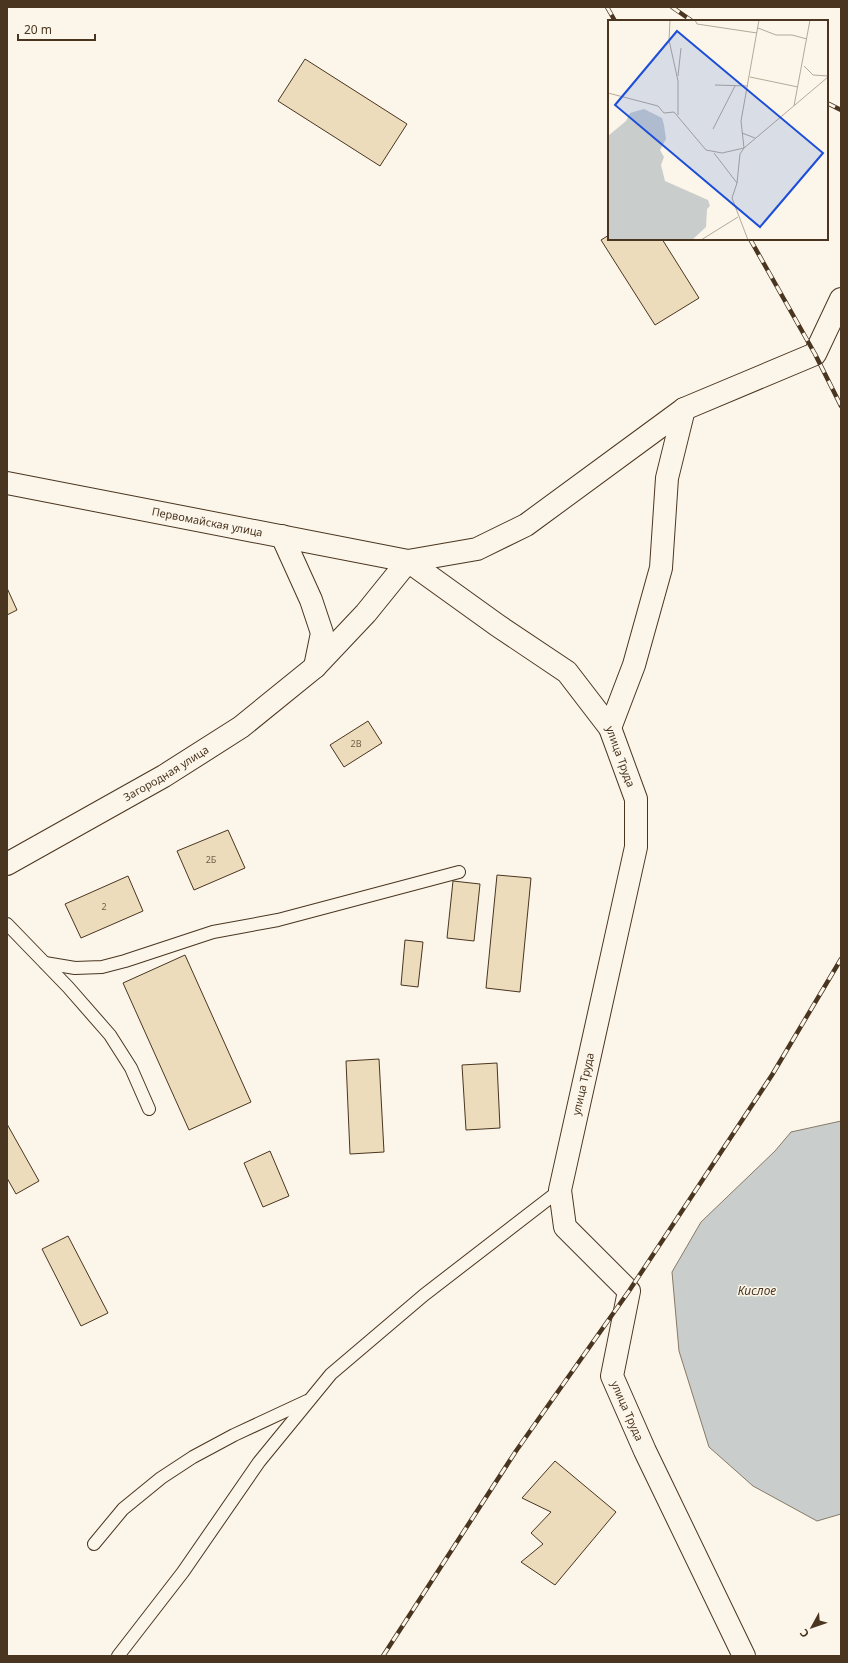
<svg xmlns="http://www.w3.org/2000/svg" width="848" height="1663" font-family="'Noto Sans',sans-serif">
	<rect width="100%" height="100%" fill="#fbf6e9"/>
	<polygon fill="#c9cecd" stroke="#887966" points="841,1121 841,1514 817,1521 753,1486 709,1447 679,1351 672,1272 701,1222 775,1151 791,1132"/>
	<g fill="#ecdcbc" stroke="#4a3520">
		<polygon points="305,59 407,124 380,166 278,101"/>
		<polygon points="609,235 609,239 662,239 699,298 655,325 601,240"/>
		<polygon points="7,588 17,610 7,615"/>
		<polygon points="368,721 382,743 344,767 330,745"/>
		<polygon points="228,830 245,868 194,890 177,851"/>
		<polygon points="497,875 531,878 520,992 486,988"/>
		<polygon points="128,876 143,911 81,938 65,904"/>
		<polygon points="453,881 480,884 474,941 447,938"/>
		<polygon points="405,940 423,942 418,987 401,985"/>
		<polygon points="185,955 251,1102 189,1130 123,983"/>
		<polygon points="379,1059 384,1152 350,1154 346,1061"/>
		<polygon points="497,1063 500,1128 466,1130 462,1065"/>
		<polygon points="7,1124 39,1181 16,1194 7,1178"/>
		<polygon points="270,1151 289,1196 263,1207 244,1163"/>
		<polygon points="68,1236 108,1313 81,1326 42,1249"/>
		<polygon points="555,1461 616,1512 555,1585 521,1562 543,1544 531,1533 551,1512 522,1498"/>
	</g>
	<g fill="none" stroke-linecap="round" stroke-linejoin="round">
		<g stroke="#4a3520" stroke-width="14">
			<g id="lane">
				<polyline points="7,924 68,987 110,1035 131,1068 149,1109"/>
				<polyline points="45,963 75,968 102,967 125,961 213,932 278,920 459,872"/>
				<polyline points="94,1544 123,1509 161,1478 193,1457 234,1435 307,1401"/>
				<polyline points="118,1656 183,1572 259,1462 331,1374 424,1295 560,1190"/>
			</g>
		</g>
		<g stroke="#4a3520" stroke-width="24">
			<g id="street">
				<path id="s1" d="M 408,561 L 497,625 L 567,672 L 610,728 L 636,799 L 636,847 L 560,1190 L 565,1227 L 629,1291 L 612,1376 L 645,1451 L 744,1656"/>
				<polyline points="610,728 634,665 661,568 667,478 684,409"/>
			</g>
		</g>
		<g stroke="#4a3520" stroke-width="24">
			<g id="secondary">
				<polyline points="282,536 311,600 322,633 315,667"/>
				<path id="s2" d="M 7,864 L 164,776 L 241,727 L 315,667 L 366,613 L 408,561"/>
			</g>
		</g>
		<g stroke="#4a3520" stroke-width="24">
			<g id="primary">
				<path id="s3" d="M 7,483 L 408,561 L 477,549 L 526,525 L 684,409 L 815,354 L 841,299"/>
			</g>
		</g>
		<use href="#lane" stroke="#fbf6e9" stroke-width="12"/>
		<use href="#street" stroke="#fbf6e9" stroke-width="22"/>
		<use href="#secondary" stroke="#fbf6e9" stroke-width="22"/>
		<use href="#primary" stroke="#fbf6e9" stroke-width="22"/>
		<g stroke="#4a3520" stroke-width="4.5">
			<g id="rail">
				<polyline points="607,7 615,21"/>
				<polyline points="672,7 692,21"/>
				<polyline points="827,103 841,110"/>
				<polyline points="750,239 815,354 841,406"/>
				<polyline points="383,1656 516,1451 629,1291 772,1075 841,959"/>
			</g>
		</g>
		<use href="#rail" stroke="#fbf6e9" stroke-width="3" stroke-dasharray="9" stroke-linecap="butt"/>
	</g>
	<g text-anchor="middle" stroke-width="3" stroke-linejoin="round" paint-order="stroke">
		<g font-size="9" fill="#725f47">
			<text x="356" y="747">2В</text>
			<text x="211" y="863">2Б</text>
			<text x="104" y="910">2</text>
		</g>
		<g font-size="11" fill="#4a3520" stroke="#fbf6e9">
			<text dy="4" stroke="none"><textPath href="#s3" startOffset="204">Первомайская улица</textPath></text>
			<text dy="4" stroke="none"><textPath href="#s1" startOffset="295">улица Труда</textPath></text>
			<text dy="4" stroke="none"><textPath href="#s2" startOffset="183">Загородная улица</textPath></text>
			<text transform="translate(583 1084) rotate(-77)" y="4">улица Труда</text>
			<text dy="4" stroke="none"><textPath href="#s1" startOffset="992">улица Труда</textPath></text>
		</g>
		<g font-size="12" font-style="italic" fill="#4a3520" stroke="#fbf6e9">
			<text x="757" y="1295">Кислое</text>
		</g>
	</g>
	<g transform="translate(608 20)">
		<rect width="220" height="220" fill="#fbf6e9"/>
		<path d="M 36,89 L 54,98 L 56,105 L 58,119 L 52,130 L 56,137 L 53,145 L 57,161 L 100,180 L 102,186 L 99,189 L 98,207 L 84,220 L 0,220 L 0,116 L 18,101 L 22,93 Z" fill="#c9cecd"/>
		<path fill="none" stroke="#b4a999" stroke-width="1" d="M 62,0 L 61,20 L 70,61 L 70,95M 87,0 L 89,4 L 149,13M 150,8 L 168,15 L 184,15 L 199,19M 196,46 L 205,55 L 220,56M 70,56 L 73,28M 142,57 L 190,67M 107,65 L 140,66M 0,73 L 50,86 L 56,93 L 66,92 L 98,130 L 114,133 L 136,128 L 133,101 L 151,0M 186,86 L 202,0M 105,109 L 127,66M 134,113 L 147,118M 106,133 L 129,163M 93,220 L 130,197M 140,220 L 124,178 L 129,163 L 132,134 L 136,128 L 220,57"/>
		<path fill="#1d4ed8" fill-opacity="0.15" stroke="#1d4ed8" stroke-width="2" d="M 69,11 L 215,133 L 152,207 L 7,85 Z"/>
		<rect width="220" height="220" fill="none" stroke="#4a3520" stroke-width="2"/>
	</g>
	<rect width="848" height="1663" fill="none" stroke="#4a3520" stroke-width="16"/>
	<g transform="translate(812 1627) rotate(230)" stroke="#fbf6e9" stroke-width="3" paint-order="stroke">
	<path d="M0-3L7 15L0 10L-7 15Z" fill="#4a3520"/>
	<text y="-6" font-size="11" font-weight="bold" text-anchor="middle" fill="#4a3520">С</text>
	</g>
	<path d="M18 34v6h77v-6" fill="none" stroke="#4a3520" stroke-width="2"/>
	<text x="24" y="34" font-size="12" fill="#4a3520" stroke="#fbf6e9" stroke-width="3" paint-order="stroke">20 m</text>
</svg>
